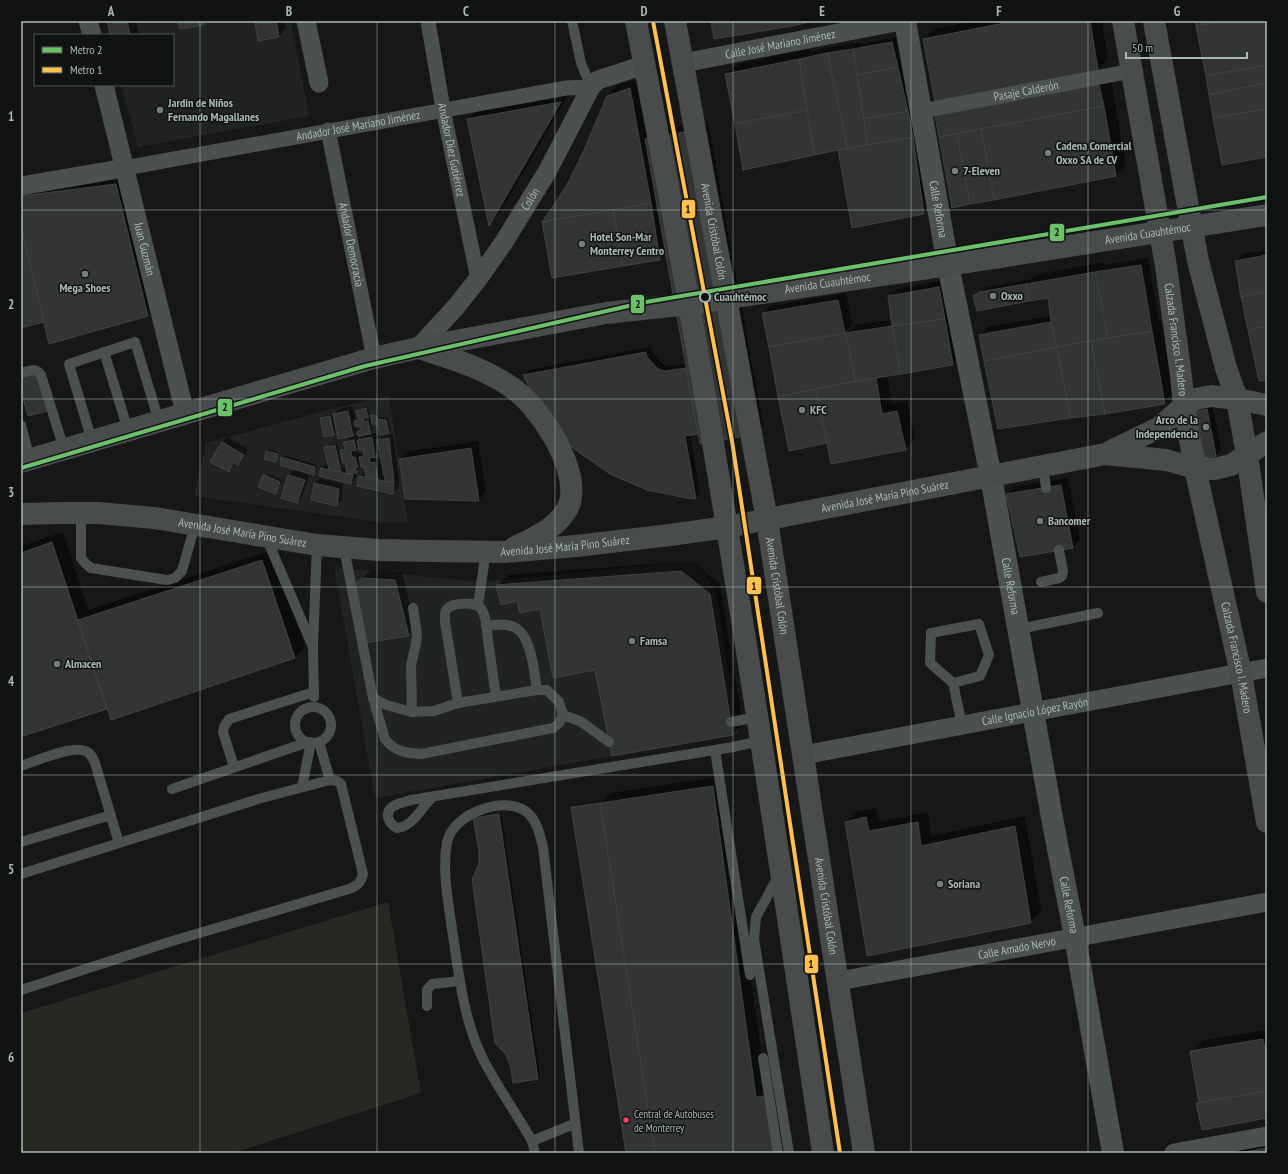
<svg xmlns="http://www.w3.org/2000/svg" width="1288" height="1174" font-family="'PT Sans Narrow',sans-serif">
	<rect width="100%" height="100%" fill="#171717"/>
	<g fill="#212323">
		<polygon points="107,21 291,21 309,116 138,147 121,85 173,85 173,35 110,35"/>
		<polygon points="389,396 408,522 386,523 194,496 206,443 331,409"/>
		<polygon points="690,561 702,571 713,585 717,599 738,734 375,798 334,567 470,581 492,581"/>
	</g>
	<polygon fill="#262821" points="388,902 421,1093 233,1153 21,1153 21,1013"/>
	<g fill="#0007" fill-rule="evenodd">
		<polygon points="108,21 136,21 139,35 111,35"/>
		<polygon points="256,21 285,21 286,28 279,36"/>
		<polygon points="975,21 1102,21 1108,59 1098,69 924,39 935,29"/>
		<polygon points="896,37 934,203 924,213 839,149 726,74 737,64 810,49 810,51 860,42 861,44"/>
		<polygon points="1110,75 1126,165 1116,175 953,207 936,116 947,106"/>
		<polygon points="640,79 653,132 708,122 763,425 755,433 699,432 690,434 700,493 695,498 524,375 529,370 651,347 652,352 663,364 670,366 687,364 666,253 660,259 623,265 543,222 557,203 570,182 585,151 608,96 618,85"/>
		<polygon points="570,92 499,214 490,224 468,119 478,109"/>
		<polygon points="127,174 158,305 147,315 45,320 21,327 21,225 22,225 21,192"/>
		<polygon points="1267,250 1267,379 1236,262 1243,254"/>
		<path d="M 1148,258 L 1159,321 L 1162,321 L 1174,393 L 1164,403 L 980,335 L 988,327 L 1051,316 L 1049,297 L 974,296 L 985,288 L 1032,279 L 1038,274 L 1105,262 L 1106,265 ZM 1056,320 L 1056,322 L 988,334 L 988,332 Z"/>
		<polygon points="946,280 960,357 952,364 887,375 892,404 907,401 915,439 905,449 828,442 763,314 770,306 846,293 852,324 856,323 856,324 853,324 841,336 843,337 856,324 856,325 892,320 889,297 896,289"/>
		<polygon points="1212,405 1221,450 1216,455 1198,412 1203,407"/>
		<path d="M 353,406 L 356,420 L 360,419 L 357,411 L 360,409 L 368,407 L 370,414 L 365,417 L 366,420 L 372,419 L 372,416 L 374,414 L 378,413 L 379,417 L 388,418 L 391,430 L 388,432 L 378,423 L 371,424 L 373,430 L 369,434 L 376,433 L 378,441 L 383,436 L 393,434 L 399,478 L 398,488 L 393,493 L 359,485 L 360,476 L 366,471 L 365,465 L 361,466 L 357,471 L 356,478 L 351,483 L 322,468 L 327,463 L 329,464 L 326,447 L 328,445 L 337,443 L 342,467 L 347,468 L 341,450 L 345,446 L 344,442 L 351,435 L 334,414 L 339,409 ZM 361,425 L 362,430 L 358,432 L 357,426 ZM 357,430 L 359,435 L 364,434 L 359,439 L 358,435 L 351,437 ZM 359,445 L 364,448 L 364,452 L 361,455 L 360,452 L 357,453 L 356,449 ZM 380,451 L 381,458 L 374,459 L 374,457 Z"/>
		<polygon points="332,415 336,432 334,434 321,418 323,416"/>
		<polygon points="227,437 248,449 243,459 238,464 235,462 228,471 222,442"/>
		<polygon points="478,441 486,492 479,500 400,460 407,452"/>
		<polygon points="269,449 279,452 277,459 275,461 267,451"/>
		<polygon points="284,455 317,465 316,472 313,474 281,464 282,457"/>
		<polygon points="294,470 309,475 302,497 297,502 289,475"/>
		<polygon points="266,473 282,480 278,491 276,493 264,475"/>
		<polygon points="320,478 343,484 342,500 337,505 312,499 315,483"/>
		<polygon points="1068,478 1080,539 1073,547 1008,494 1015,487"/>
		<polygon points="63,532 88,610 273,550 305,647 295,658 112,719 108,708 24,735 21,726 21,546"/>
		<polygon points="692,561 720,584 743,724 732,734 596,668 540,608 518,600 497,586 508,575"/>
		<polygon points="371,571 402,573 416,628 408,635 362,578"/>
		<polygon points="723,776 766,1087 775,1086 784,1153 627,1153 572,808 574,805 603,801 611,793"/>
		<polygon points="876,808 879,822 928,812 931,836 1025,816 1041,911 1030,922 846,822 857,812"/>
		<polygon points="501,813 540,1076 538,1078 512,1068 480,864 480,851 476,816"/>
		<polygon points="1267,1030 1267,1117 1197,1104 1200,1101 1191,1052 1202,1041"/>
		<polygon points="1267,1142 1267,1153 1191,1153"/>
	</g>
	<g fill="#333534" stroke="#3f4343">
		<polygon points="107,21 127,21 130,35 110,35"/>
		<polygon points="178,21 203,21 204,25 180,29"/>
		<polygon points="255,21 276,21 279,37 258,41"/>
		<polygon points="711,21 791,21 792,26 714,39"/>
		<polygon points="791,21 814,21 792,26"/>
		<polygon points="1015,21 1090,21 1098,70 935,102 923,39"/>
		<polygon points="1195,21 1223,21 1196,26"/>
		<polygon points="1223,21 1267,21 1267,65 1206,76 1196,26"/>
		<polygon points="892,42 898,67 857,75 853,49"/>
		<polygon points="853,49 868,147 848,150 827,53"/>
		<polygon points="827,53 848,150 838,150 814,155 799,59"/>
		<polygon points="799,59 807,110 735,124 725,74"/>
		<polygon points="1267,65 1267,83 1209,95 1206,76"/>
		<polygon points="898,67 908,111 864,119 857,75"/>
		<polygon points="1267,83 1267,109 1213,118 1209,95"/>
		<polygon points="1099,85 1104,106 939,137 935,116"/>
		<polygon points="630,88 651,203 542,222 556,202 569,181 584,150 607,96"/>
		<polygon points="561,102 489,226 467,119"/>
		<polygon points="1104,106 1116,176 994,200 981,129"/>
		<polygon points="1267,109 1267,157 1222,165 1213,118"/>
		<polygon points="807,110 814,155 743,170 735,124"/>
		<polygon points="908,111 913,137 868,147 864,119"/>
		<polygon points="700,129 756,434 700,444 645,139"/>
		<polygon points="981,129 994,200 970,204 957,134"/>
		<polygon points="957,134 970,204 952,208 939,137"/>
		<polygon points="913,137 924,214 852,228 838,150"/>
		<polygon points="116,184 148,316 49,344 21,225 21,196"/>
		<polygon points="651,203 660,260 623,266 613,210"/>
		<polygon points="613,210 623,266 552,278 542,222"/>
		<polygon points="22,231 44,322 21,328 21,232"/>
		<polygon points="1267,255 1267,291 1241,297 1235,261"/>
		<polygon points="1141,265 1152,331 1108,338 1095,272"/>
		<polygon points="1095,272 1108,338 1057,347 1051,322 1048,298 1029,301 1026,284"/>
		<polygon points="1026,284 1029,301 977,311 973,296 979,292"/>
		<polygon points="939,287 945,319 892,326 888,296"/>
		<polygon points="1267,291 1267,326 1248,330 1241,297"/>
		<polygon points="838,300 845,333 769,347 762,313"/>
		<polygon points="945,319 953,365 901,374 892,326"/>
		<polygon points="1051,322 1057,347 984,361 979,335"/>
		<polygon points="892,326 901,374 856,381 845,333"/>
		<polygon points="1267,326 1267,380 1259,381 1248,330"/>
		<polygon points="1152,331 1165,404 1105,414 1091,341"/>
		<polygon points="845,333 856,381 778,397 769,347"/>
		<polygon points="1091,341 1105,414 1070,418 1057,347"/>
		<polygon points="1057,347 1070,418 998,429 984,361"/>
		<polygon points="646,352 647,357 658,369 665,371 686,368 698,434 685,436 696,499 687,498 647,490 631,483 610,474 573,448 558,432 531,391 523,375"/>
		<polygon points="37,372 48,411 28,416 21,391 21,376"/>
		<polygon points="876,378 882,414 897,411 906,450 831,464 816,389"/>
		<polygon points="816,389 827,443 789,451 778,397"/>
		<polygon points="366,408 368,417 363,419 364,422 368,421 371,434 358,436 357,432 361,431 360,426 355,427 354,421 359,420 356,411"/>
		<polygon points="1207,409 1216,456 1205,458 1197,411"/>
		<polygon points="348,411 353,436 338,439 333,414"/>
		<polygon points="371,415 377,415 377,419 386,420 389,433 380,435 377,424 372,424"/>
		<polygon points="330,416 334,435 324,437 320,418"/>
		<polygon points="372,437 375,457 369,458 370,463 375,462 378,480 366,477 364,467 361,467 359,457 364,456 363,449 359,450 357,440"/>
		<polygon points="389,438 394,483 385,481 377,440"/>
		<polygon points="354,440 356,450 351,451 352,457 355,457 358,467 355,468 357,473 347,474 345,462 343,463 340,450 345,449 343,442"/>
		<polygon points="222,442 244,455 238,465 233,462 229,472 210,462"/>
		<polygon points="335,445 341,472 329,470 324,447"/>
		<polygon points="471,448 479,501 405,499 399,459"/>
		<polygon points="266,451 278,454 276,462 264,459"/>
		<polygon points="281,457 315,467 314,475 280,465"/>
		<polygon points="321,468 353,475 351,484 319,476"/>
		<polygon points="263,474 280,482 276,494 258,487"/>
		<polygon points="288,475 305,480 297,503 281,498"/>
		<polygon points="359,476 394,483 393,494 357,486"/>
		<polygon points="314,483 339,489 337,506 311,500"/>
		<polygon points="1061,485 1073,548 1020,557 1006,494"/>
		<polygon points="52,542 107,709 23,736 21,729 21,553"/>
		<polygon points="262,560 295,658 111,720 78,620"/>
		<polygon points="681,571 710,594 733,735 612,756 595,670 553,678 540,609 520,613 517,601 501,605 496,585"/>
		<polygon points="362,578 395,580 409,636 363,643 353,586"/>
		<polygon points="713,786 756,1097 765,1096 773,1153 655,1153 600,803"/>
		<polygon points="600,803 655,1153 626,1153 571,807"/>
		<polygon points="499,814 538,1079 513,1083 511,1068 506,1055 495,1043 472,879 479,864 479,851 473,818"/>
		<polygon points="866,817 869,831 918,822 921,846 1015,826 1031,923 867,956 845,822"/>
		<polygon points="1263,1039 1267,1059 1267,1091 1199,1103 1190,1051"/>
		<polygon points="1267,1091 1267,1118 1202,1130 1196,1103"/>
		<polygon points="1267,1148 1267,1153 1238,1153"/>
	</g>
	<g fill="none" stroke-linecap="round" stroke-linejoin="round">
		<g stroke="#4b5050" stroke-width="10">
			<polyline points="572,21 581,63 591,87"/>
			<polyline points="104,352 128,430"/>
			<path d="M 21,373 C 29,371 36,367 41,375 L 64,449"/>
			<polyline points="21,425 30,459"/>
			<polyline points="92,441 69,364 135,342 159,421"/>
			<polyline points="1043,466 1046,488"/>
			<polyline points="81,513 81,558 86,564 91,568 167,580 175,578 182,571 195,525"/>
			<polyline points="266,537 313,647 317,545"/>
			<polyline points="344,548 373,698"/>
			<polyline points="1041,582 1059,578 1062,576 1063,571 1059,550"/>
			<polyline points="478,605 486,551"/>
			<path d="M 486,626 C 495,625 505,623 514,627 C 532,635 534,673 537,690"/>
			<polyline points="1019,629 1098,613"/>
			<polyline points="313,647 314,697"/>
			<polyline points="953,683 980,676 989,655 979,624 931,633 930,663 953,683 962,725"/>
			<path d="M 537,690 L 547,690 L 559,702 L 563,715 L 559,723 L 553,728 L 421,754 C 406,753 395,752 385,739 L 373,698 L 386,705 L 412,712 L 434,711 L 458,703 Z"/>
			<path d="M 458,703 L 445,622 C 445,618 444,613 446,610 C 451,602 478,601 482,610 C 487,619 487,631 488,641 C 491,659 493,677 496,696"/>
			<circle cx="313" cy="725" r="18"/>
			<polyline points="412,712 411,666 416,643 417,635 413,608"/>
			<polyline points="563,715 580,721 609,742"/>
			<polyline points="731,722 758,717"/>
			<polyline points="319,742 330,780"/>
			<polyline points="715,750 750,975"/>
			<path d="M 21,766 C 36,761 72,745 85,751 C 91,753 93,758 95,763 L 119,843"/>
			<polyline points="234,767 223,732 224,727 229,719 314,692"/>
			<polyline points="302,787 311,742"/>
			<polyline points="172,789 308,742"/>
			<path d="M 434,796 C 421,806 415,826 397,828 C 389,824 384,814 392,807 C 397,803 405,802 411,800 L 733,747 L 761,741"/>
			<polyline points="21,842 111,815"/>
			<path d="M 21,874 L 258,799 L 330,780 L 337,781 L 341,784 L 363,874 C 361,883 358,885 349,889 L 169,942 L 21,990"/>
			<polyline points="779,875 756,917 754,939 789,1153"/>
			<polyline points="427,1006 427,990 432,984 460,981"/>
			<polyline points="763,1058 778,1153"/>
			<polyline points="532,1141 574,1124"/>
			<path d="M 535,1153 L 532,1141 C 517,1114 498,1088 484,1061 C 463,1020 459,974 452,929 C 448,901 442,870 447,842 C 453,813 508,793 529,814 C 538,823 540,836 543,847 L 579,1153"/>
		</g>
		<g stroke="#4b5050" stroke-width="15">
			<path id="s1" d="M 428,21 L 443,109 L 478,279"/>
			<path id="s2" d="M 921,111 L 1132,71"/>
			<path id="s3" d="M 328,130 L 374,358"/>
			<path id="s4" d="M 125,168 L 566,88 L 591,87"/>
		</g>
		<g stroke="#4b5050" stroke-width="19">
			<polyline points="88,21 92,35"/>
			<polyline points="306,21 319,83"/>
			<path id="s5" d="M 683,63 L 901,21"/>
			<path id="s6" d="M 104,85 L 185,413"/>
			<polyline points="21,186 125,168"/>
			<path id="s7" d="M 418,348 L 455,308 L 478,279 L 504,242 L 547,172 L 591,87 L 598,80 L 644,65"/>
			<path id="s8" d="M 803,755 L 1267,668"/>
			<path id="s9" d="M 839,981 L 1267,902"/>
			<polyline points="1174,1153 1267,1136"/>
		</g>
		<path stroke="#4b5050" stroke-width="22" id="s10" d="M 905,21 L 948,265 L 991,477 L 1053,823 L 1075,937 L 1113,1153"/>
		<g stroke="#484c4c" stroke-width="22">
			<path d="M 636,21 C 654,115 673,210 689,304 C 739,586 781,870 823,1153"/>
			<path id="s11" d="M 675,21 L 767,520 L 864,1153"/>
			<path id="s12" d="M 1123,21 L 1166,266 L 1181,376 L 1184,406 L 1195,468 L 1241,674 L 1267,822"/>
			<polyline points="1154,21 1198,261 1226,368 1237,399 1247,455 1267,592"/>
		</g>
		<g stroke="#484c4c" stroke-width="22">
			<path d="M 422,349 C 453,359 484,368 511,387 C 539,405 579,467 570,502 C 563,525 535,538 515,547"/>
			<polyline points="1105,454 1166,460 1195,468 1214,469 1231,465 1267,442"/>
			<path id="s13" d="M 21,462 L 272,388 L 374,358 L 418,348 L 606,313 L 689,304 L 948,265 L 1267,215"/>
			<path id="s14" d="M 21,514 L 60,513 L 98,513 L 154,518 L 317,545 L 379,550 L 430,551 L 505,552 L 576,546 L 670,535 L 727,527 L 1105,454 L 1160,427 L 1184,406 L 1195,399 L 1211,396 L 1237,399 L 1267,405"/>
		</g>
		<g stroke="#111313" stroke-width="7">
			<polyline id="metro-1" points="21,468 365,366 646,302 1267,197"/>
		</g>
		<g stroke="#111313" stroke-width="7">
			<polyline id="metro-2" points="653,21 732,441 840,1153"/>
		</g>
		<use href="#metro-1" stroke="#6bc069" stroke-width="4"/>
		<use href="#metro-2" stroke="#fec04f" stroke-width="4"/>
	</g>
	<path fill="none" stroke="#a8b9b6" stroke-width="1" stroke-opacity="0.55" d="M 200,21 L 200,1153M 377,21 L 377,1153M 555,21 L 555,1153M 733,21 L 733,1153M 911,21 L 911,1153M 1088,21 L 1088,1153M 21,210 L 1267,210M 21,399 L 1267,399M 21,587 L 1267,587M 21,775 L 1267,775M 21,964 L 1267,964"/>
	<g fill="#75807e" stroke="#111313" stroke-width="1.5">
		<circle cx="160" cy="110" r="4"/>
		<circle cx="1048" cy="153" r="4"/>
		<circle cx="955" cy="171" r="4"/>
		<circle cx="582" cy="244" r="4"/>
		<circle cx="85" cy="274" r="4"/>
		<circle cx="993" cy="296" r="4"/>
		<circle cx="802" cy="410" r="4"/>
		<circle cx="1206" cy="427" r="4"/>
		<circle cx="1040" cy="521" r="4"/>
		<circle cx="632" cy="641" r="4"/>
		<circle cx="57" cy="664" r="4"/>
		<circle cx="940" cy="884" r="4"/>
	</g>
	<circle fill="#111313" stroke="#a8b9b6" stroke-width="2" cx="705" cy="297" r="5"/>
	<circle fill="#f34667" stroke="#111313" stroke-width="1.5" cx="626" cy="1120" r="3.5"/>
	<g text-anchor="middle" stroke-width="3" stroke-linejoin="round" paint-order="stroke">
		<g font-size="11" fill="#a8b9b6" stroke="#111313" text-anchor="start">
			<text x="634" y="1118">Central de Autobuses<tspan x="634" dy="14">de Monterrey</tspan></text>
		</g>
		<g font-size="12" fill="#a8b9b6" stroke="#111313">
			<text dy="4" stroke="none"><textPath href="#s5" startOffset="99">Calle José Mariano Jiménez</textPath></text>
			<text dy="4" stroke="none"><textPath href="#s2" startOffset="107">Pasaje Calderón</textPath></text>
			<text dy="4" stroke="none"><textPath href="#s4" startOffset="237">Andador José Mariano Jiménez</textPath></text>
			<text dy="4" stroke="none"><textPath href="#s1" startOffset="131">Andador Diez Gutiérrez</textPath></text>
			<text dy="4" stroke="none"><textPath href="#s7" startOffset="187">Colón</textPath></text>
			<text dy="4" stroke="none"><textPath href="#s10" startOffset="191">Calle Reforma</textPath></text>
			<text dy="4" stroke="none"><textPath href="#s11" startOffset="214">Avenida Cristóbal Colón</textPath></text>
			<text dy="4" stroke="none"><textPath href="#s13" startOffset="1152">Avenida Cuauhtémoc</textPath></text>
			<text dy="4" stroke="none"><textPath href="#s3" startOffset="117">Andador Democracia</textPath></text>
			<text dy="4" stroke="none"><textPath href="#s6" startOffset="169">Juan Guzmán</textPath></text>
			<text dy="4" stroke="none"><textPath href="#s13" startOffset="828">Avenida Cuauhtémoc</textPath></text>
			<text dy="4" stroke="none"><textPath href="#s12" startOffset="323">Calzada Francisco I. Madero</textPath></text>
			<text dy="4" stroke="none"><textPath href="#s14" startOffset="871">Avenida José María Pino Suárez</textPath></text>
			<text dy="4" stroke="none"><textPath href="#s14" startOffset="223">Avenida José María Pino Suárez</textPath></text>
			<text dy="4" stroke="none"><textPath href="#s14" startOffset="547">Avenida José María Pino Suárez</textPath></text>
			<text dy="4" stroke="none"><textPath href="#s11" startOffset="574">Avenida Cristóbal Colón</textPath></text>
			<text dy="4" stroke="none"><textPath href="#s10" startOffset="575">Calle Reforma</textPath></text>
			<text dy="4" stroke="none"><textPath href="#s12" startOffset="647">Calzada Francisco I. Madero</textPath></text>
			<text dy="4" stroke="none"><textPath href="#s8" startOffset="236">Calle Ignacio López Rayón</textPath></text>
			<text dy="4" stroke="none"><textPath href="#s10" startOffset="899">Calle Reforma</textPath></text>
			<text dy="4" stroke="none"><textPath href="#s11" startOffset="898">Avenida Cristóbal Colón</textPath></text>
			<text dy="4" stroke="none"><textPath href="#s9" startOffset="181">Calle Amado Nervo</textPath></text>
		</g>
		<g font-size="12" font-weight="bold" fill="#a8b9b6" stroke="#111313" text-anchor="start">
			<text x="168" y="107">Jardín de Niños<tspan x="168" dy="14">Fernando Magallanes</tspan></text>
			<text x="1056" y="150">Cadena Comercial<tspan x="1056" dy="14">Oxxo SA de CV</tspan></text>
			<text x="963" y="175">7-Eleven</text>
			<text x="590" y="241">Hotel Son-Mar<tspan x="590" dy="14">Monterrey Centro</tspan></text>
			<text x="85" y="292" text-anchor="middle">Mega Shoes</text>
			<text x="1001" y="300">Oxxo</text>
			<text x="810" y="414">KFC</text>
			<text x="1198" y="424" text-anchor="end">Arco de la<tspan x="1198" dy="14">Independencia</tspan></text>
			<text x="1048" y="525">Bancomer</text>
			<text x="640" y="645">Famsa</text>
			<text x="65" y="668">Almacen</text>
			<text x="948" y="888">Soriana</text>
		</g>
		<g font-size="12" font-weight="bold" fill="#a8b9b6" stroke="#111313" text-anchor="start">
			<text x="714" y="301">Cuauhtémoc</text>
		</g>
	</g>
	<g stroke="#111313" stroke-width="1.5">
		<rect x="681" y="199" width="15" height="20" rx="4" fill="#fec04f"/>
		<rect x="1049" y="223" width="16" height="19" rx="4" fill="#6bc069"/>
		<rect x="630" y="294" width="15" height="20" rx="4" fill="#6bc069"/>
		<rect x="217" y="398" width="16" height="19" rx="4" fill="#6bc069"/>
		<rect x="746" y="576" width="16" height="19" rx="4" fill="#fec04f"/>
		<rect x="804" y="954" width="15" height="20" rx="4" fill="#fec04f"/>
	</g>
	<g font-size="11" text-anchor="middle" font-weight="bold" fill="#111">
		<text x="688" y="213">1</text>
		<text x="1057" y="236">2</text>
		<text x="638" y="308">2</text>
		<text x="225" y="411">2</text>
		<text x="754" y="590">1</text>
		<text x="811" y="968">1</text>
	</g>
	<rect width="1288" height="1174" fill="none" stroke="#111313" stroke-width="44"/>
	<rect x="34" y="34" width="140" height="52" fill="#111313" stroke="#4d5554"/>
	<rect x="42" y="47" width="20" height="6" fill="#6bc069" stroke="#4d5554"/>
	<text x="70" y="54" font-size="12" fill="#a8b9b6">Metro 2</text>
	<rect x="42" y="67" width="20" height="6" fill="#fec04f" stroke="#4d5554"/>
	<text x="70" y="74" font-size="12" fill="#a8b9b6">Metro 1</text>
	<path d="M1126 52v6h121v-6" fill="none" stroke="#a8b9b6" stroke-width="2"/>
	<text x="1132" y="52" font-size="12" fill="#a8b9b6" stroke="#111313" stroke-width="3" paint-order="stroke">50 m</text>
	<rect x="22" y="22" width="1244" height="1130" fill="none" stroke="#a8b9b6" stroke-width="1.5"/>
	<g font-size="13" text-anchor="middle" font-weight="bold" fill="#a8b9b6">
		<text x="111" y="16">A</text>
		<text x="289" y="16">B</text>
		<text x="466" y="16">C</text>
		<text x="644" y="16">D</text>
		<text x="822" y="16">E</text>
		<text x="999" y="16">F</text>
		<text x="1177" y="16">G</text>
		<text x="11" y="121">1</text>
		<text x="11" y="309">2</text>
		<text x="11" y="497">3</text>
		<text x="11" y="686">4</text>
		<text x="11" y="874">5</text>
		<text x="11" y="1062">6</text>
	</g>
</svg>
